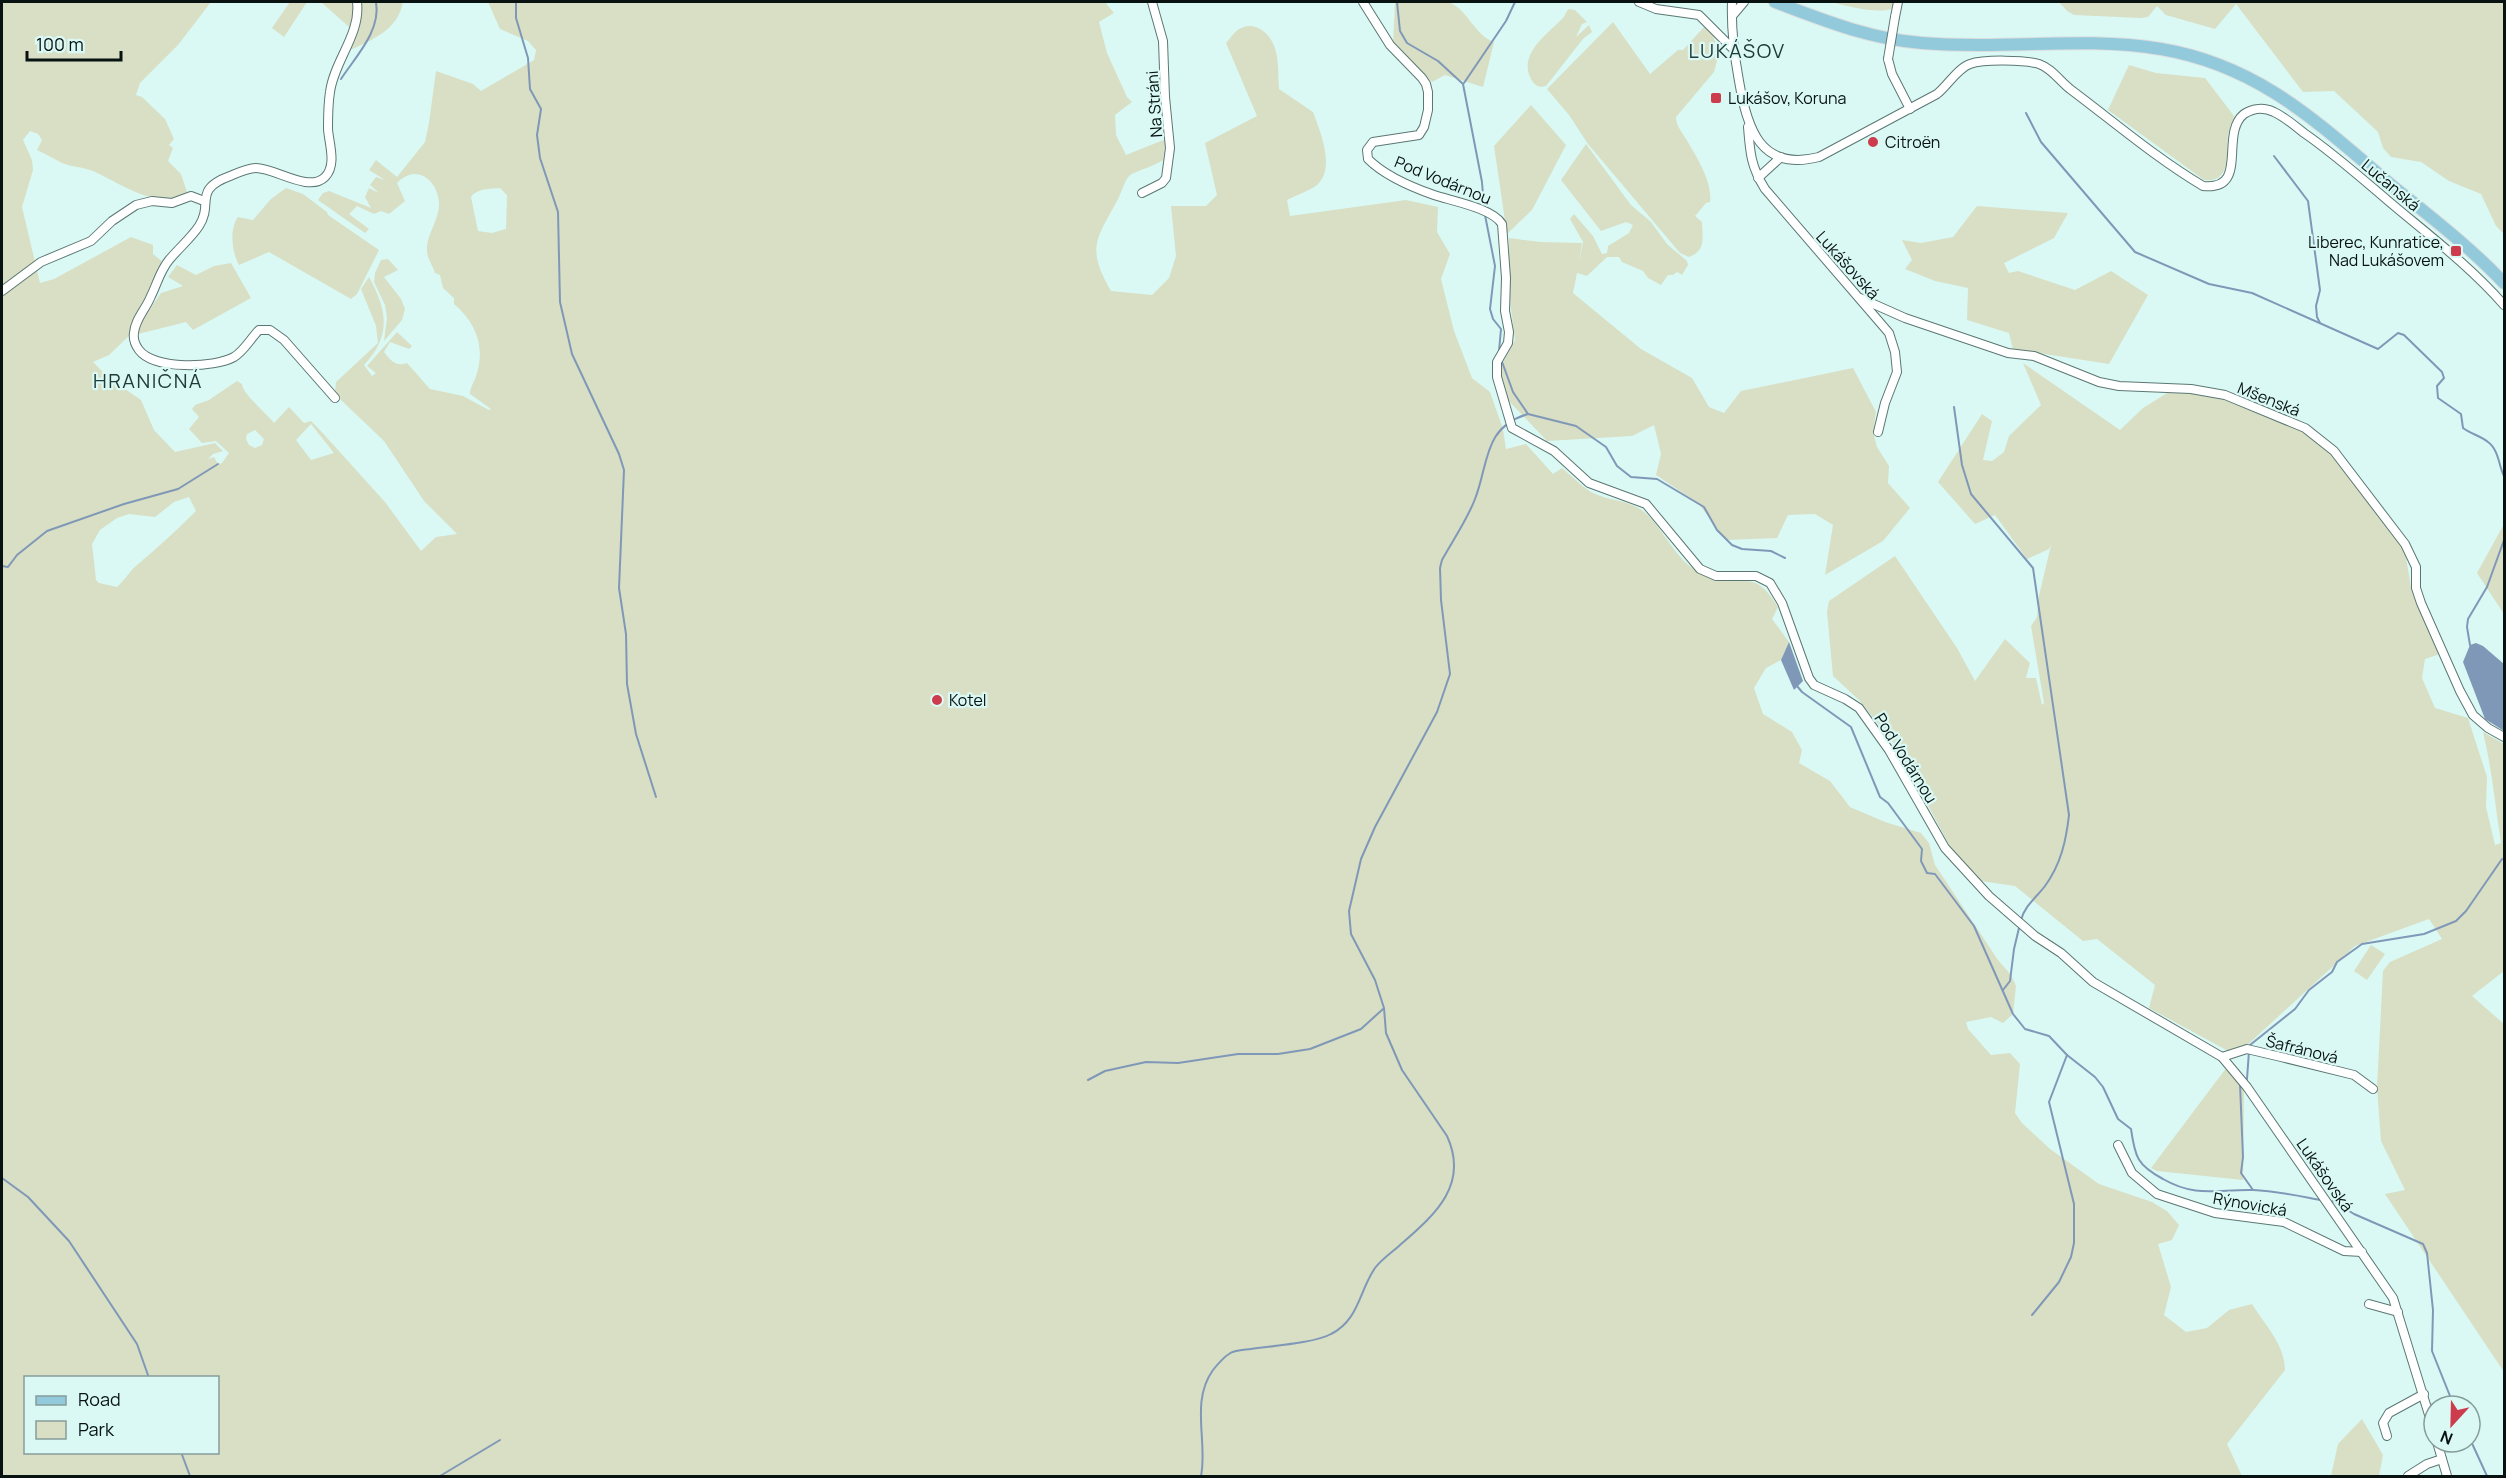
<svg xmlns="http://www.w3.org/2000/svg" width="2506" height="1478" font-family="Manrope,sans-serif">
	<rect width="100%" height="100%" fill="#daf9f5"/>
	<g fill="#d8dfc5" fill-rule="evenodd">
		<path d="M 2,2 L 211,2 L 178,45 L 140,83 L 136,95 L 142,97 L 165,119 L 174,139 L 169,145 L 173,148 L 168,161 L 181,174 L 187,192 C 163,214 118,182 93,171 C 83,167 72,167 62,163 C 54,159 46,154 37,150 L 42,140 L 38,134 L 30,131 L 23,140 L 32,160 L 33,170 L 22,207 L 40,283 L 54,279 L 131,237 L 153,245 L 153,254 L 164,263 L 157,286 L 135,317 L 132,333 L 109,355 L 93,362 L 109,378 L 141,400 L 154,430 L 175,452 L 215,443 L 223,451 L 213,454 L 208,459 L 214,457 L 218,464 L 222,463 L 229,453 L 216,441 L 202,443 L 189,429 L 199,417 L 192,409 L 195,405 L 209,400 L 237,381 L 242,384 C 242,393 266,413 274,423 L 289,407 L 304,423 L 311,421 L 319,429 L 385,502 L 421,551 L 436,537 L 457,534 L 424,501 L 384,441 L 341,400 L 335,392 L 336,382 L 378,343 L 376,326 L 361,289 L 369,277 C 387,310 392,335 364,365 L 372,376 L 376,373 L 367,366 L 397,332 L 412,346 L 409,349 L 390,342 L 384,352 C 390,360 396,367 407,363 L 430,389 L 463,396 L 489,410 L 491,409 L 470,394 C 470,387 474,383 476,376 C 486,347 476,323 454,304 L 454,298 L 443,288 L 440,275 L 435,273 C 432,263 426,258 427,247 C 428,233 438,221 439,206 C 440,183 418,161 397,183 L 405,201 L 389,214 L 381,211 L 374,214 L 357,206 L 349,214 L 369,229 L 365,233 L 318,200 L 323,193 L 329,191 L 371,208 L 365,197 L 369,188 L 379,193 L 370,185 L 376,177 L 385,180 L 369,170 L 376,160 L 397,177 L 425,142 L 429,123 L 436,71 L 473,84 L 481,91 L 534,60 L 536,50 L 528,41 L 500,29 L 488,2 L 1105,2 L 1114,13 L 1099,22 L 1107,53 L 1127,97 L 1132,102 L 1115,115 L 1116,135 L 1126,155 L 1166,139 L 1163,160 C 1155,166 1135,171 1129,176 C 1124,182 1121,194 1117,201 C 1095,241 1087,249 1111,291 L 1152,295 L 1169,278 L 1176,256 L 1171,206 L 1206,206 L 1217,195 L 1205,143 L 1257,116 L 1226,43 C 1230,39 1234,32 1239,29 C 1256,19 1273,36 1276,52 C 1279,64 1278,77 1279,89 L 1313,112 C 1320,131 1336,168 1317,185 C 1309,191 1296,195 1287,200 L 1290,216 L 1406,200 L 1438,207 L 1437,232 L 1450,254 L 1441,279 L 1454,331 L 1472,378 L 1490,392 L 1503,429 L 1506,449 L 1526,444 L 1553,474 L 1562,468 C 1572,476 1581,486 1591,492 C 1607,501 1627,499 1643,511 C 1666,530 1676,565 1707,576 C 1744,589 1753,566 1778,607 L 1772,619 L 1789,642 L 1781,660 L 1766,668 L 1754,688 L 1763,714 L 1792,732 L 1802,750 L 1799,763 L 1830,781 L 1850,807 L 1885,822 L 1921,833 L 1929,843 L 1935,865 L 1998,960 L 2011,975 L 2016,986 L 2013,1014 L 2003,1023 L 1991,1017 L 1966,1022 L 1968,1029 L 1991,1055 L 2010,1053 L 2020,1064 L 2015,1113 L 2022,1123 L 2050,1149 L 2099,1184 L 2152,1202 L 2167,1211 L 2179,1225 L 2172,1240 L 2158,1244 L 2171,1287 L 2164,1315 L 2186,1332 L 2207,1328 L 2229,1310 L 2252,1304 C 2265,1325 2285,1345 2285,1370 L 2227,1444 L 2242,1476 L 2,1476 ZM 500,188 L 507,195 L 506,229 L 492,233 L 478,231 L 471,197 C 477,188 491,189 500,188 ZM 311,424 L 334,453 L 311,460 L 296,440 ZM 255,430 L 264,439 L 262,445 L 255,448 L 249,445 L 246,439 L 247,434 ZM 189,497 L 196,511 C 176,531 157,548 136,566 C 129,572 125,580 117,587 L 99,583 L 96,580 L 92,544 L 100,530 L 117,518 L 129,514 L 155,517 L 174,502 ZM 26,1378 L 218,1378 L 218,1452 L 26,1452 Z"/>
		<polygon points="290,2 307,2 284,37 272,28"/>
		<path d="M 321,2 L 403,2 C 398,30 372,40 348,51 L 357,34 Z"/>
		<path d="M 1395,2 C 1406,2 1439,0 1448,2 C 1467,8 1474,35 1494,42 L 1483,87 L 1445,75 L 1432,82 L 1393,45 Z"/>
		<path d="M 1832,2 L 1894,2 L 1891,9 C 1877,14 1846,6 1832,2 Z"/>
		<polygon points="2059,2 2504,2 2504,234 2496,226 2481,194 2449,181 2421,162 2391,157 2383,148 2378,132 2334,91 2303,92 2236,4 2215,29 2166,15 2157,6 2148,17 2141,18 2074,15 2067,11"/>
		<path d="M 1569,9 L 1575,10 L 1587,22 L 1582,24 L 1576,37 L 1589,25 L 1592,32 L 1583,39 L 1546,86 C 1539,88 1535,86 1531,79 C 1518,55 1546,35 1561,20 C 1566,16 1565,12 1569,9 Z"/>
		<path d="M 1613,22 L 1650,74 L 1678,50 L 1683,50 L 1705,26 L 1713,35 L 1716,44 L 1717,61 L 1714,72 L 1676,117 C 1676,126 1682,132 1686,139 C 1696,156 1713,182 1710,202 L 1706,203 L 1695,216 L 1702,222 C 1702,236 1707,250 1689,257 L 1680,253 L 1588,144 L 1569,115 L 1547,89 Z"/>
		<path d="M 2129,65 L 2156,73 L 2205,78 L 2234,116 C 2232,122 2229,129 2228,135 C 2226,153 2232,183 2204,180 L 2108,110 Z"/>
		<polygon points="1531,105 1566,145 1532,210 1507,234 1494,146"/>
		<polygon points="1586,144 1631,205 1651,222 1667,244 1687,261 1688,265 1682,275 1677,272 1673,275 1668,275 1661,285 1648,278 1643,271 1622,262 1619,257 1607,257 1587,276 1577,273 1573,293 1641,349 1692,378 1709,407 1724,413 1741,391 1853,368 1876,412 1873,432 1877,447 1889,466 1888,483 1910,508 1883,541 1825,575 1833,525 1815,514 1788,515 1777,538 1726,540 1698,503 1656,475 1661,454 1654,425 1632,436 1547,441 1508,400 1499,370 1515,340 1508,285 1509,238 1541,242 1582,243 1579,264 1583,242 1570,219 1574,214 1593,236 1602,254 1607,253 1608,246 1629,233 1633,225 1626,222 1601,231 1561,180"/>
		<path d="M 286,188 L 303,194 L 327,212 L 328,215 L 379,250 L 357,294 L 351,299 L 269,252 L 239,265 C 232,253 229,229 238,217 L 253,220 L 271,199 Z"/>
		<polygon points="1977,206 2068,213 2054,238 2004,263 2009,273 2018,271 2075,290 2111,271 2148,295 2109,364 2013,349 2009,333 1967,320 1968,288 1935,281 1905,269 1912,260 1902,240 1921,243 1953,237"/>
		<polygon points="388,259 398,270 384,277 401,299 405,309 402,320 384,341 387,318 385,305 374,282 375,273 381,260"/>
		<polygon points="231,263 251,298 193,330 186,322 138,334 140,323 161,293 183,286 168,277 177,265 196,275 214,266"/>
		<path d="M 2023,363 L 2120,430 L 2143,408 L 2172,390 L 2222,399 L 2304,432 L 2327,450 L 2390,528 L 2405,552 L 2411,587 L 2440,654 L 2425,659 L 2422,678 L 2435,708 L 2468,718 L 2487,777 L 2486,807 L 2495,845 L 2501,843 C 2495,805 2492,769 2483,732 L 2504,744 L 2504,971 L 2472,996 L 2504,1024 L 2504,1372 L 2385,1194 L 2405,1190 L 2381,1141 L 2377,1088 L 2383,971 L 2390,962 L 2442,939 L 2429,919 L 2355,946 L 2244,1048 L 2228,1051 L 2149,1008 L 2155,985 L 2097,939 L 2083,941 L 2015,886 L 1981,881 L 1951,848 L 1895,745 L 1859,700 L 1833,676 L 1827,612 L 1829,601 L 1895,556 L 1957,648 L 1975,681 L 2005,639 L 2030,663 L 2026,678 L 2036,678 L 2042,705 L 2044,703 L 2031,626 L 2037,617 L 2039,596 L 2051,545 L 2049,549 L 2027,559 L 1995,515 L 1975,524 L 1938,482 L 1982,414 L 1992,421 L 1983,460 L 1992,461 L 2004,452 L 2009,436 L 2041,405 Z"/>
		<polygon points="2504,524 2504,614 2477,573"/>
		<polygon points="2371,945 2385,954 2367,980 2354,971"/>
		<polygon points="2227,1067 2244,1086 2243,1180 2157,1171 2151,1168"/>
		<polygon points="2362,1419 2383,1455 2379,1476 2331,1476 2338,1444"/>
	</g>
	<g fill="#8098b7">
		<polygon points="1789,642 1803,681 1794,690 1781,660"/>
		<polygon points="2476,643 2483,646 2504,664 2504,731 2485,719 2463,662 2470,645"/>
	</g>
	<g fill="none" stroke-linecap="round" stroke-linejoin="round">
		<g stroke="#8098b7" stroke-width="2">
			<polyline points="516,2 516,18 528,58 530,89 541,109 537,135 540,158 558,212 560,302 572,354 619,454 624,470 619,588 626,634 627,684 636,734 656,797"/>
			<polyline points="1397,2 1400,31 1407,43 1438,61 1463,84 1482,182 1484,208"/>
			<path d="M 341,79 C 356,56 381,31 376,2"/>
			<polyline points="1464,83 1506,21 1515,2"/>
			<path d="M 2026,113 L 2041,142 L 2135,252 L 2209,284 L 2252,293 L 2378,349 L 2398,333 L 2404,335 L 2442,372 L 2444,378 L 2437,386 L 2438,398 L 2461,414 L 2463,428 C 2471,434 2481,436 2488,442 C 2499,450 2499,467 2504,476"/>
			<polyline points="2274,156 2308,201 2320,290 2316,306 2317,317 2320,323"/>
			<polyline points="1485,215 1495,266 1490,309 1493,319 1501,329 1499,351"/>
			<polyline points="1501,359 1513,392 1528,414 1576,426 1606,447 1617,466 1631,477 1657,479 1704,507 1717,530 1732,545 1742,549 1771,551 1785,558"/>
			<path d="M 1954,407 L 1962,465 L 1971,494 L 2033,568 L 2069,815 C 2066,841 2061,864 2045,886 C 2036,898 2025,905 2021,920"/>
			<polyline points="2,566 8,567 17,555 47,531 124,504 178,489 218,464"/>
			<polyline points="2470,645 2467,627 2468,619 2487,587 2504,540"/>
			<path d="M 1797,686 L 1802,692 L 1851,727 L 1880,797 L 1888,803 L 1922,849 L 1921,861 L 1927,873 L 1935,874 L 1974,926 L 2013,1014 L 2025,1029 L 2049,1036 L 2067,1055 L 2095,1077 L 2103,1087 L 2118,1119 L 2131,1129 C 2135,1157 2137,1165 2163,1179 C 2196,1198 2217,1189 2253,1190 C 2276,1191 2299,1196 2321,1200"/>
			<polyline points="2003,990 2010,981 2014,949 2019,928"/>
			<polyline points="2250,1045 2295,1009 2309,990 2332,972 2337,962 2362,944 2424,934 2456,921 2466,911 2502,859"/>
			<polyline points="2247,1079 2249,1051"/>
			<polyline points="1088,1080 1105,1071 1146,1062 1178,1063 1238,1054 1278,1054 1310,1049 1361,1029 1383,1009"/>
			<polyline points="2240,1084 2243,1157 2241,1173 2253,1190"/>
			<polyline points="2,1178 28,1197 69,1241 137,1344 149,1378"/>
			<polyline points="2333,1201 2354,1214 2423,1244 2427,1253 2433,1310 2432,1351 2454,1406"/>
			<polyline points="2032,1315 2059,1282 2071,1257 2074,1243 2074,1204 2049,1102 2067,1055"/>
			<polyline points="2470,1439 2487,1476"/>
			<polyline points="181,1452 190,1476"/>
			<polyline points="440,1476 500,1440"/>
			<path d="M 1201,1476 C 1208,1442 1190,1402 1213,1370 C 1217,1365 1224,1357 1229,1354 C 1234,1350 1244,1350 1251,1349 C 1271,1346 1315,1343 1331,1334 C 1359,1320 1359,1291 1375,1268 C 1381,1260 1391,1253 1399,1246 C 1433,1216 1470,1186 1447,1136 L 1402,1070 L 1386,1033 L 1384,1008 L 1375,980 L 1351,934 L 1349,911 L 1361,859 L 1375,827 L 1437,712 L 1450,674 L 1441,600 L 1440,568 L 1442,560 C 1453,540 1467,520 1475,499 C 1489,463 1483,427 1528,414"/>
		</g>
		<g stroke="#5b7773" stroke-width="10">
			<g id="street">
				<path d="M 1363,2 L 1390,45 L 1422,78 L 1426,84 L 1428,92 L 1428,110 L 1424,127 L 1419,135 L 1373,142 L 1367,150 L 1368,159 C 1385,176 1411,187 1434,195 C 1452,201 1492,208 1502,224 L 1506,278 L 1505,311 L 1509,332 L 1508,343 L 1497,362 L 1497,377 L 1512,428 L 1554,451 L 1589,483 L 1646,504 L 1700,569 L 1716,576 L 1756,576 L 1770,583 L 1782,603 L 1809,678 L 1814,685 L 1845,699 L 1859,708 L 1889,750 L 1945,848 L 1989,896 L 2035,936 L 2061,953 L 2093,982 L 2222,1057 L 2247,1087 L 2393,1298 L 2434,1431"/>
				<polyline points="1639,2 1656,9 1699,15 1734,50"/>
				<path d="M 1732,2 C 1731,29 1734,54 1739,81 C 1747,128 1760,172 1819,157 L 1937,94 C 1948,85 1958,68 1970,64 C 1984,59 2025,60 2039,64 C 2051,68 2060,81 2070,89 C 2114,122 2156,158 2203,186 C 2250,191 2219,134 2244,114 C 2253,108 2264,107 2274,112 C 2285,117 2295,126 2304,133 C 2333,153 2359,176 2386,199 C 2426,233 2469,265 2504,305"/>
				<polyline points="1733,15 1744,2"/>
				<polyline points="1895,17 1898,2"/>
				<polyline points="1888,59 1892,74 1910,109"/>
				<path d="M 1748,127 C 1750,153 1751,167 1765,189 L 1889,333 L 1895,352 L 1897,372 L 1885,403 L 1878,432"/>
				<polyline points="1758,178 1781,157"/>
				<polyline points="1142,193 1162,183 1166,178 1170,148 1165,97 1163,41 1152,2"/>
				<polyline points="2,291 41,262 91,241 112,221 136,205 152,201 172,203 191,196 204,201"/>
				<polyline points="1860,298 1905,318 2008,353 2034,356 2099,382 2119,386 2191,389 2225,395 2305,428 2334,451 2405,544 2416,567 2416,588 2421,603 2460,691 2473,715 2488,728 2504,737"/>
				<path d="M 335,398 L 284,340 L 270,330 L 259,330 C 251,338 244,351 234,357 C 214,368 154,370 139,350 C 136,346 133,339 134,333 C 135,319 146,309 151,296 C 157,284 160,271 169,260 C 179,248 191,238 199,226 C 214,203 192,190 230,176 C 237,173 248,168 256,168 C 275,168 309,193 325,177 C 337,165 329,144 328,129 C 328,117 328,104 330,92 C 334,61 361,34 357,2"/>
				<polyline points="2222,1057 2247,1049 2281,1057 2354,1075 2373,1089"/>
				<polyline points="2118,1145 2132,1173 2157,1194 2215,1213 2284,1222 2344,1251 2362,1252"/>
				<polyline points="2369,1304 2398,1312"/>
				<polyline points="2387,1436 2383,1423 2389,1413 2424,1394"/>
				<polyline points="2437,1442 2447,1476"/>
				<polyline points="2408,1476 2427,1464 2442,1459"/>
			</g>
		</g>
		<g stroke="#dcdede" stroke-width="14">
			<path id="primary" d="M 1775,2 C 1823,20 1869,39 1922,43 C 2001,50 2082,36 2161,49 C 2262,66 2321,126 2395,188 C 2432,218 2471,248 2504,283"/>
		</g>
		<use href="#street" stroke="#fff" stroke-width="8"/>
		<use href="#primary" stroke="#92cadb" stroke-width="12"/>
		<g stroke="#5b7773" stroke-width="10" stroke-linecap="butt">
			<polyline id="street-bridge" points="1888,59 1895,17"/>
		</g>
		<use href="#street-bridge" stroke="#fff" stroke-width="8"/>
	</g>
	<g fill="#cc3c4c" stroke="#daf9f5" stroke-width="2">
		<rect x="1710" y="92" width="12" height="12" rx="3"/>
		<circle cx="1873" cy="142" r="6"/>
		<rect x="2450" y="245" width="12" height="12" rx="3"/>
		<circle cx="937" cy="700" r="6"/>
	</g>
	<g text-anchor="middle" stroke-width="4.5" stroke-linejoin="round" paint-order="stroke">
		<g font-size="16" fill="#071211" stroke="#daf9f5" text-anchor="start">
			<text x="1728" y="104">Lukášov, Koruna</text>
			<text x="1885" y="148">Citroën</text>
			<text x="2444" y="248" text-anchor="end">Liberec, Kunratice,<tspan x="2444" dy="18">Nad Lukášovem</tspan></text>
			<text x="949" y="706">Kotel</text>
		</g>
		<g font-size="16" fill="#071211" stroke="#daf9f5">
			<text transform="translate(1154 104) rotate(-94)" y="6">Na Stráni</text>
			<text transform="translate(1443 180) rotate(22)" y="6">Pod Vodárnou</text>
			<text transform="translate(2391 185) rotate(40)" y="6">Lučanská</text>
			<text transform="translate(1848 265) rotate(48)" y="6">Lukášovská</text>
			<text transform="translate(2269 399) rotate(22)" y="6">Mšenská</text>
			<text transform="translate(1906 758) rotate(58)" y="6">Pod Vodárnou</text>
			<text transform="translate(2302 1049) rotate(14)" y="6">Šafránová</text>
			<text transform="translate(2325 1175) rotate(55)" y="6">Lukášovská</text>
			<text transform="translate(2250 1204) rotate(10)" y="6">Rýnovická</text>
		</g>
		<g font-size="20" letter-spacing="1.5" fill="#213b38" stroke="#daf9f5">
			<text x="1737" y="58">LUKÁŠOV</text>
			<text x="148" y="388">HRANIČNÁ</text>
		</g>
	</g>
	<rect width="2506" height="1478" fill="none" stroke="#071211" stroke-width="6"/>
	<rect x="24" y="1376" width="195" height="78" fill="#daf9f5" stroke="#869d9a" stroke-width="1.5"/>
	<rect x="36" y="1396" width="30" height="9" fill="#92cadb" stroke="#869d9a" stroke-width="1.5"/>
	<text x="78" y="1406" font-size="18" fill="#071211">Road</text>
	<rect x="36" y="1421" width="30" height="18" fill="#d8dfc5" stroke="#869d9a" stroke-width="1.5"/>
	<text x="78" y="1436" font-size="18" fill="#071211">Park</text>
	<g transform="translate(2452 1424) rotate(202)"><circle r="28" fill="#daf9f5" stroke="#869d9a" stroke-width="1.5"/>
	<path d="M0-4.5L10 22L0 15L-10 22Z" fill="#cc3c4c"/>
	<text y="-9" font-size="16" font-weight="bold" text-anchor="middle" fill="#071211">N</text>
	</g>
	<path d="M27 51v9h94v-9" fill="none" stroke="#071211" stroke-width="3"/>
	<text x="36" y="51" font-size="18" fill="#071211" stroke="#daf9f5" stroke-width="4.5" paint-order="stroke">100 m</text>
</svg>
